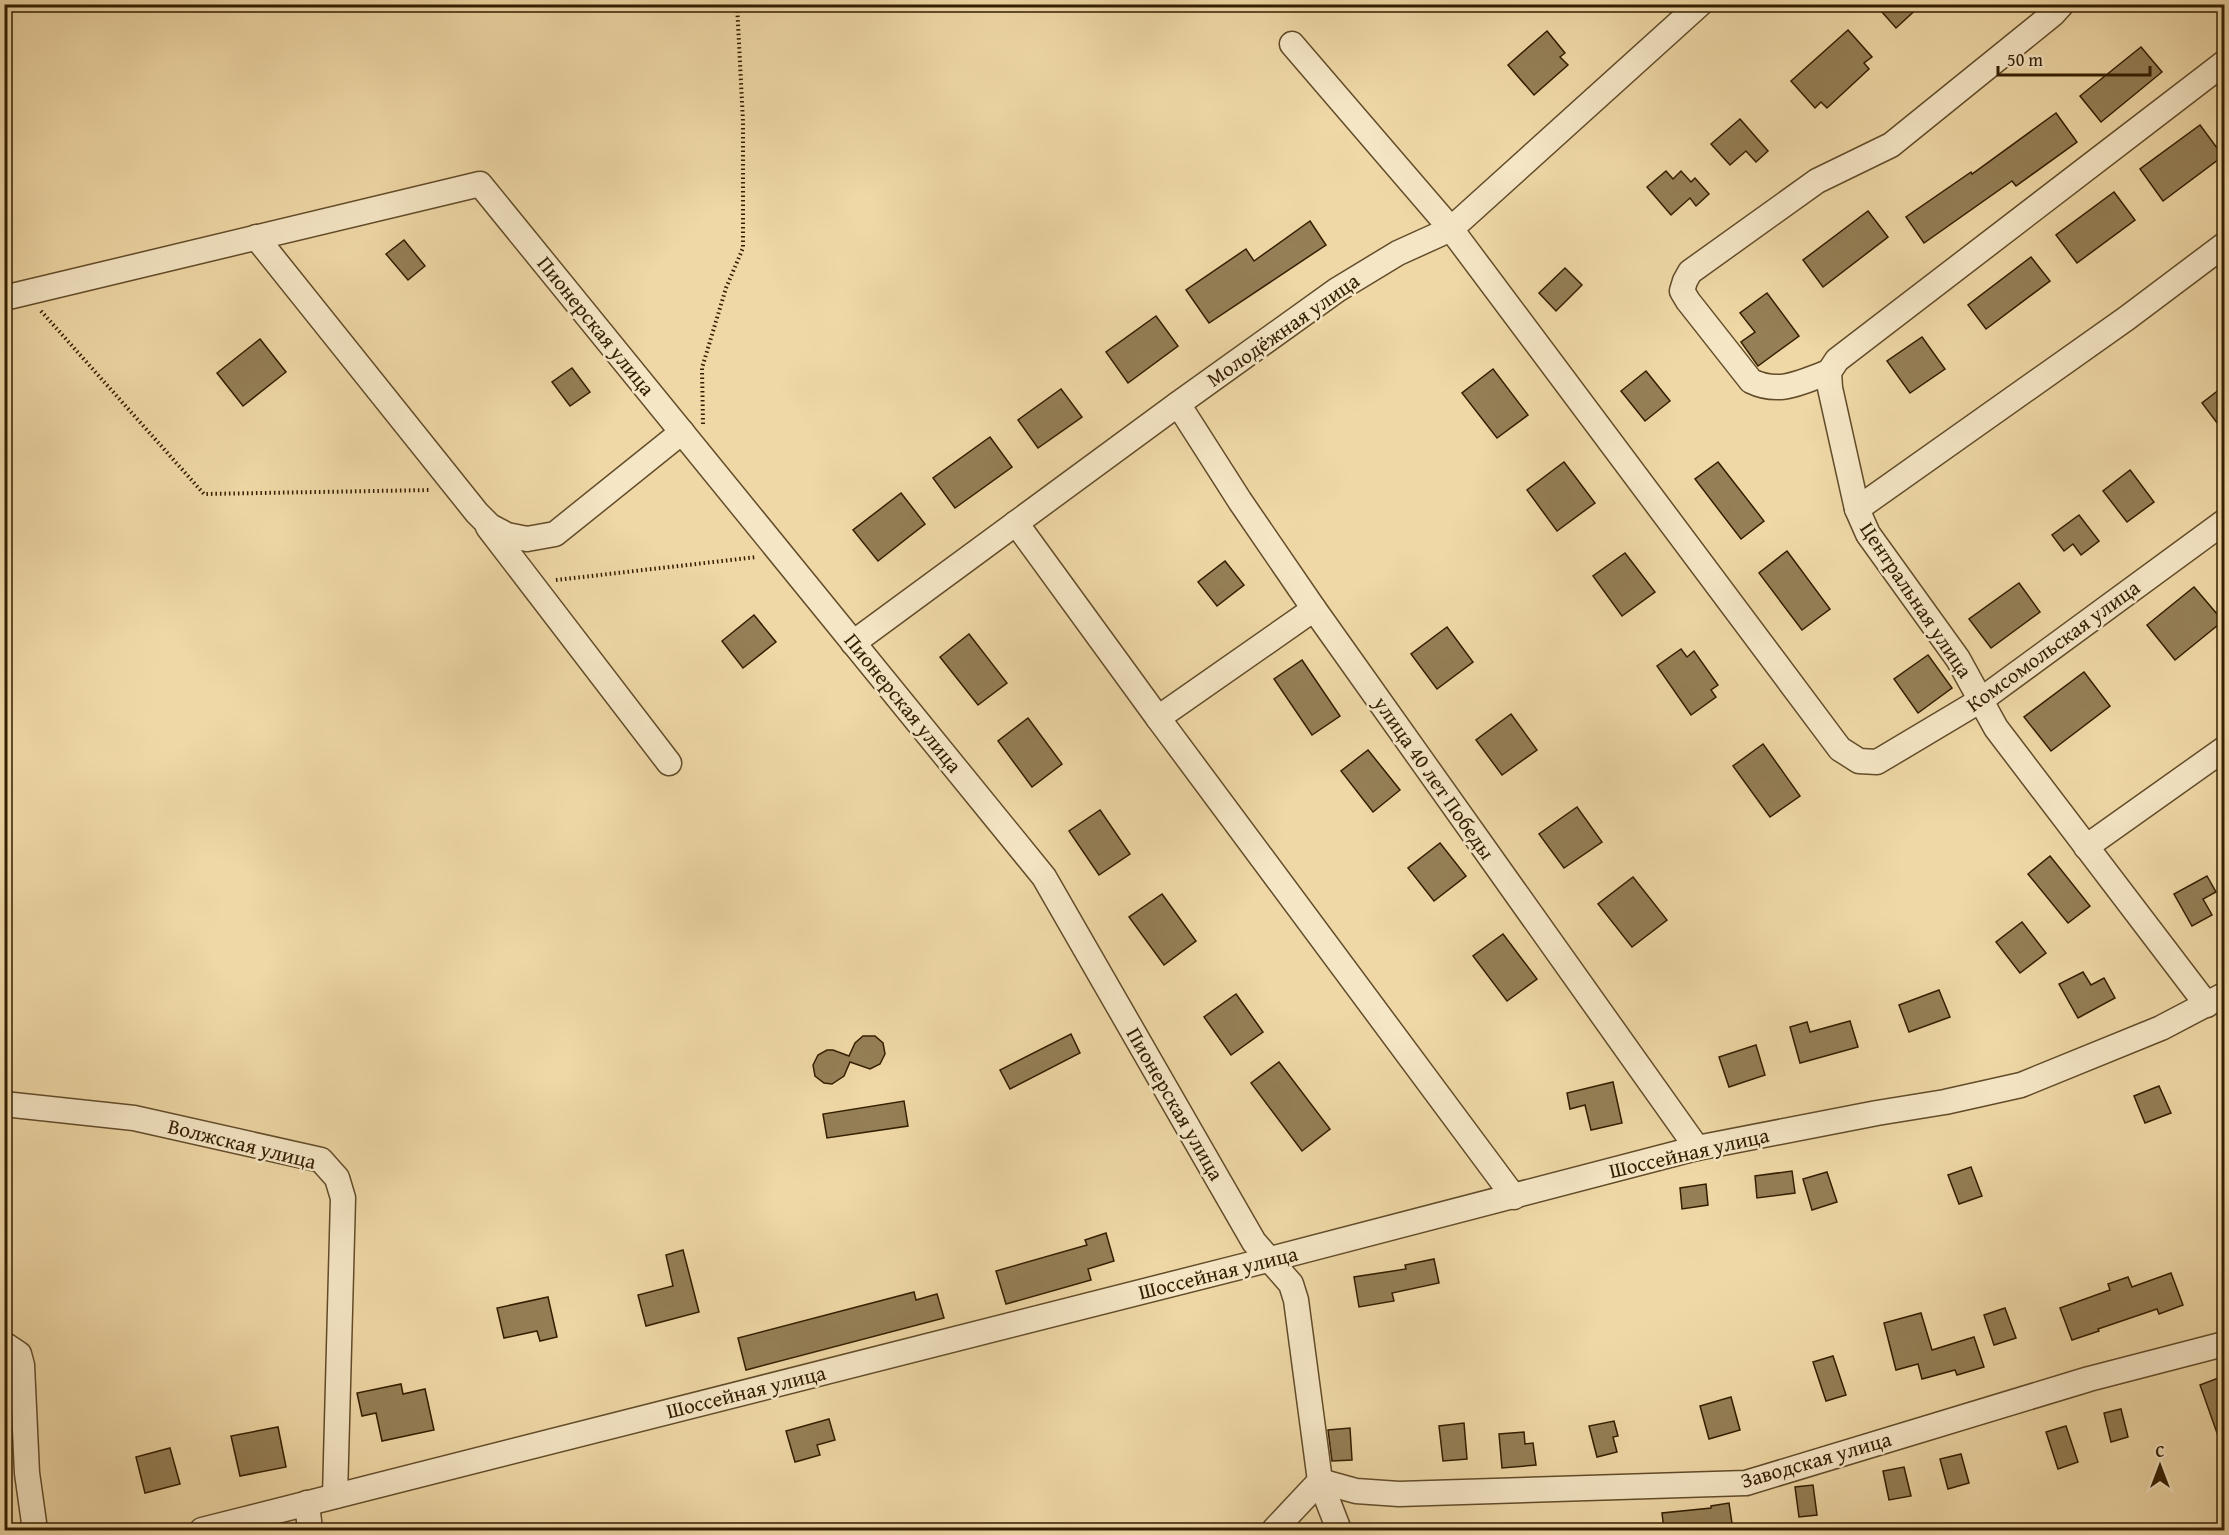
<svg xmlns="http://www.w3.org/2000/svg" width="2229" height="1535" font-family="'Gentium Book Plus',serif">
	<rect width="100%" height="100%" fill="#efd8a6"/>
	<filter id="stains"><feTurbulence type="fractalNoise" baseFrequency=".00333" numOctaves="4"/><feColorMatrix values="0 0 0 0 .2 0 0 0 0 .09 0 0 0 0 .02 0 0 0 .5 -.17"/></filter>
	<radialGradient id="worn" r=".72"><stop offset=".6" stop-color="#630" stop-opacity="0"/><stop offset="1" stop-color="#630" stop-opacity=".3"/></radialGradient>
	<g fill="#957f56" stroke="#331e00" stroke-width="1.5">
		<polygon points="1875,4 1922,4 1896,28"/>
		<polygon points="1848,30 1872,57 1864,63 1869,69 1827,108 1821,102 1815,108 1791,81"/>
		<polygon points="1547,31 1565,53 1560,57 1568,65 1534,95 1508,65"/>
		<polygon points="2141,47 2162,72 2101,122 2080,96"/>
		<polygon points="2056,113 2077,142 2016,186 2012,181 1924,243 1906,217 1971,172 1972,174"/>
		<polygon points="1740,119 1768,151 1756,162 1746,151 1730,165 1711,144"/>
		<polygon points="2200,125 2223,156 2163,201 2140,169"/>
		<polygon points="1666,171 1673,179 1681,171 1691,182 1695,178 1709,194 1696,206 1690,198 1671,215 1647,187"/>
		<polygon points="2114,192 2135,220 2077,263 2056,235"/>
		<polygon points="1868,211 1888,237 1823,287 1803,260"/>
		<polygon points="1310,221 1326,245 1209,323 1186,290 1246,249 1254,261"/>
		<polygon points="404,240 425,266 408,280 386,254"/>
		<polygon points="2031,257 2050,281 1986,329 1968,305"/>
		<polygon points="1565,268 1582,285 1556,311 1539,293"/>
		<polygon points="1767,293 1799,336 1758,366 1741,342 1755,332 1740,313"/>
		<polygon points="1156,316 1178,346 1128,383 1106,352"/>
		<polygon points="1922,337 1945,369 1910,393 1887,361"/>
		<polygon points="260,339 286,372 243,406 217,373"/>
		<polygon points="572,368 590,392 570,406 552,382"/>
		<polygon points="1493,369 1528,415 1497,438 1462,393"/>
		<polygon points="1646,371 1670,401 1645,421 1621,391"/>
		<polygon points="2224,386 2224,432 2202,403"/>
		<polygon points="1061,389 1082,417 1038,448 1018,420"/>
		<polygon points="990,437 1012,467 955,508 933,478"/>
		<polygon points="1564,462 1595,503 1557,531 1527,490"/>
		<polygon points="1718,462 1764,521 1741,539 1695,479"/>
		<polygon points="2130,470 2154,502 2127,522 2103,491"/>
		<polygon points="901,493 925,524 878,561 853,530"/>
		<polygon points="2079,515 2099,541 2081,555 2073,544 2064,551 2052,535"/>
		<polygon points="1787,551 1830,609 1802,630 1759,573"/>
		<polygon points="1625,553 1655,592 1622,616 1593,576"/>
		<polygon points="1225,561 1244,585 1217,606 1198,582"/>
		<polygon points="2019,583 2040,612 1991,648 1969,619"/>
		<polygon points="2194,587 2223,621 2175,660 2147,625"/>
		<polygon points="754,615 776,642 743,668 722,641"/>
		<polygon points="1447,627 1473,662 1437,689 1411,654"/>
		<polygon points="969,634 1007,683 978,705 940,657"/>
		<polygon points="1681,649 1687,657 1694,651 1718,685 1711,690 1716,697 1691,715 1657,666"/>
		<polygon points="1928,655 1952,688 1918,713 1894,679"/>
		<polygon points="1302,660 1340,716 1312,735 1274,679"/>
		<polygon points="2084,672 2110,706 2051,751 2024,717"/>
		<polygon points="1511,714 1537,750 1502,775 1476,740"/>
		<polygon points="1028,718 1062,764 1032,787 998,741"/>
		<polygon points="1763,744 1800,796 1770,817 1733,766"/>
		<polygon points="1368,750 1400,790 1373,812 1341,771"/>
		<polygon points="1577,807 1602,842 1564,868 1539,834"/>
		<polygon points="1100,810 1130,854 1099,875 1069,831"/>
		<polygon points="1440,843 1466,876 1434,901 1408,868"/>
		<polygon points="2050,856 2090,906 2068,923 2028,874"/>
		<polygon points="2207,876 2216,892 2203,899 2212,915 2192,926 2174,894"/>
		<polygon points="1633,877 1667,920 1632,947 1598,904"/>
		<polygon points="1162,894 1196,941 1164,965 1129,917"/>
		<polygon points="2022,922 2046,953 2020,973 1996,942"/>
		<polygon points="1503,934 1537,979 1507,1001 1473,956"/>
		<polygon points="2083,972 2091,985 2104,978 2115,998 2078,1018 2059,984"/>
		<polygon points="1939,990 1950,1017 1909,1032 1899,1005"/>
		<polygon points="1236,994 1263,1032 1231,1055 1204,1017"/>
		<polygon points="1850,1021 1858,1047 1800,1063 1790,1027 1807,1022 1810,1032"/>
		<polygon points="1071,1034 1080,1053 1010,1089 1000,1070"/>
		<polygon points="863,1036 875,1036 883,1043 885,1054 880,1064 870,1069 850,1062 844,1076 832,1084 824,1083 815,1076 813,1065 818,1055 827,1050 833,1050 849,1056 855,1043"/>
		<polygon points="1756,1045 1765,1075 1729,1087 1719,1057"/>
		<polygon points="1279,1062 1330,1129 1302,1151 1251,1083"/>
		<polygon points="1613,1082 1622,1123 1591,1130 1585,1105 1570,1109 1567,1093"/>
		<polygon points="2159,1086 2171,1113 2145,1123 2134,1096"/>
		<polygon points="904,1101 908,1126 827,1138 823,1114"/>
		<polygon points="1971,1167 1982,1196 1959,1204 1948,1175"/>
		<polygon points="1792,1171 1795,1193 1757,1198 1755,1176"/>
		<polygon points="1827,1172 1837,1202 1812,1210 1803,1179"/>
		<polygon points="1706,1184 1708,1205 1682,1209 1680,1188"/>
		<polygon points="1106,1233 1114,1261 1088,1269 1091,1280 1006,1304 996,1271 1087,1245 1085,1240"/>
		<polygon points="683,1250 699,1312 646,1326 638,1295 673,1286 666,1255"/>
		<polygon points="1434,1259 1439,1283 1392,1293 1394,1301 1359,1307 1354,1277 1406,1269 1405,1265"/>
		<polygon points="2171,1273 2183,1305 2159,1314 2157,1309 2098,1329 2099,1331 2072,1340 2060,1308 2110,1290 2108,1284 2128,1277 2132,1287"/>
		<polygon points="914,1292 916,1300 937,1294 944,1318 746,1370 738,1338"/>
		<polygon points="548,1297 557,1337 540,1341 537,1331 504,1338 497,1308"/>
		<polygon points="2005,1308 2016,1338 1994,1345 1984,1315"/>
		<polygon points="1921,1313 1932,1350 1974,1337 1984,1367 1957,1375 1955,1370 1922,1379 1918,1364 1896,1370 1884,1323"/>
		<polygon points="1833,1356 1846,1395 1826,1401 1813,1362"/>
		<polygon points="2221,1377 2224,1387 2224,1447 2222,1447 2200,1385"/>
		<polygon points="401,1384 403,1394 425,1389 434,1430 382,1441 376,1413 362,1416 357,1393"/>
		<polygon points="1731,1397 1740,1430 1709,1439 1700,1406"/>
		<polygon points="2121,1409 2128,1437 2111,1442 2104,1413"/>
		<polygon points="829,1419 835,1440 817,1445 820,1455 795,1462 786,1431"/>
		<polygon points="1614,1421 1618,1436 1613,1437 1617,1452 1597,1457 1589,1426"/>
		<polygon points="1464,1423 1467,1459 1443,1461 1439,1426"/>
		<polygon points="2066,1426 2078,1462 2058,1469 2046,1432"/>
		<polygon points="278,1427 286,1467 240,1476 231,1436"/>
		<polygon points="1350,1428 1352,1460 1332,1461 1328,1430"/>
		<polygon points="1524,1432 1525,1444 1533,1443 1536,1465 1502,1468 1499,1434"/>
		<polygon points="170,1448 180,1484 145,1493 136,1457"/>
		<polygon points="1961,1454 1969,1483 1948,1489 1940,1459"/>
		<polygon points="1904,1467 1911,1496 1889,1500 1883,1471"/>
		<polygon points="1813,1485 1817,1515 1799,1517 1795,1487"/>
		<polygon points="1729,1503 1733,1530 1664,1530 1662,1513 1711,1508 1711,1506"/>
	</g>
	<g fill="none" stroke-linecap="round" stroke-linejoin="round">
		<g stroke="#624c2a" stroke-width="27">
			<g id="minor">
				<polyline points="1292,44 1451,229 1840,749 1859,761 1877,762 1981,700 2224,522"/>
				<polyline points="256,237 477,513 490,526 507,535 527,539 555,534 682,432"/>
				<polyline points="4,298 480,184 1044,877 1254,1242 1291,1284 1296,1300 1320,1481 1339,1530"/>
				<path d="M 1829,372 C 1801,382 1780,395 1751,381 L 1688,301 L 1682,291 L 1685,281 L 1690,272 L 1817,181 L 1891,145 L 2053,14 L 2062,4"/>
				<polyline points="1178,404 1240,501 1314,609 1697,1148"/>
				<polyline points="1857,509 2127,318 2224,245"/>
				<polyline points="1016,523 1158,718"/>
				<polyline points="488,527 669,763"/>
				<polyline points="1314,609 1158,718 1514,1197"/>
				<polyline points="853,643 1178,404 1337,290 1398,253 1451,229 1700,4"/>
				<polyline points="2086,847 2224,749"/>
				<polyline points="2207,1005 1996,728 1958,659 1868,534 1857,509 1830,388 1829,372 1837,360 2224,63"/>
				<polyline points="4,1104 134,1118 321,1160 337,1178 343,1198 335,1496"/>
				<polyline points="4,1344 19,1354 22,1365 27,1473 35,1530"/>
				<polyline points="307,1503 310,1530"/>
				<polyline points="202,1530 1271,1259 1697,1148 1877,1113 1945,1102 2021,1085 2161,1028 2224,995"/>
				<polyline points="1274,1530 1320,1481 1356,1491 1399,1494 1746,1483 2089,1379 2224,1344"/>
			</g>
		</g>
		<g stroke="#331e00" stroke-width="4" stroke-dasharray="1.5 3" stroke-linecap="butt">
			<polyline points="41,311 204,494 431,490"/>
			<polyline points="703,424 702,368 726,288 743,248 743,122 737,4"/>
			<polyline points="556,580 757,557"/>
		</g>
		<use href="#minor" stroke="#f5e6c5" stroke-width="24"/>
	</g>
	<g text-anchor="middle" stroke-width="5" stroke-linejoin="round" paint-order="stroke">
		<g font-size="21" fill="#331e00" stroke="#f5e6c5">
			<text transform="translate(596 326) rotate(51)" y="7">Пионерская улица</text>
			<text transform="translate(1283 330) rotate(-35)" y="7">Молодёжная улица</text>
			<text transform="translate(1916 600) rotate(56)" y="7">Центральная улица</text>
			<text transform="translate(2053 646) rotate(-36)" y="7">Комсомольская улица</text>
			<text transform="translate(903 703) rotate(51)" y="7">Пионерская улица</text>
			<text transform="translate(1434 778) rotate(55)" y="7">улица 40 лет Победы</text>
			<text transform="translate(1175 1104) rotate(60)" y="7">Пионерская улица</text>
			<text transform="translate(242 1144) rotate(14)" y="7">Волжская улица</text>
			<text transform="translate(1689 1153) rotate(-13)" y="7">Шоссейная улица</text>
			<text transform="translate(1218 1273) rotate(-14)" y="7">Шоссейная улица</text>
			<text transform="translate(746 1392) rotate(-14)" y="7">Шоссейная улица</text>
			<text transform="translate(1816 1460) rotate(-16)" y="7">Заводская улица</text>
		</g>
	</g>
	<rect width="2229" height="1535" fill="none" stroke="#efd8a6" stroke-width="24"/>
	<rect x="6" y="6" width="2217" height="1523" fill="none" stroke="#331e00" stroke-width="3"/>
	<rect x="12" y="12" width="2205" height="1511" fill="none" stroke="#331e00" stroke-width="1.5"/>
	<g transform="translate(2160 1466)" stroke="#f5e6c5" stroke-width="4.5" paint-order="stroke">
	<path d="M0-4.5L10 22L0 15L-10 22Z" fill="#331e00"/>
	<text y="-9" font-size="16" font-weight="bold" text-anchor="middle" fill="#331e00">С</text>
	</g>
	<path d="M1998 66v9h152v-9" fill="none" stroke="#331e00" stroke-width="3"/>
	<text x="2007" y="66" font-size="18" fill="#331e00" stroke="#f5e6c5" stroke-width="4.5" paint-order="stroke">50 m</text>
	<rect width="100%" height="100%" filter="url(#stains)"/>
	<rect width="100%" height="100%" fill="url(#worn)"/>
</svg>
